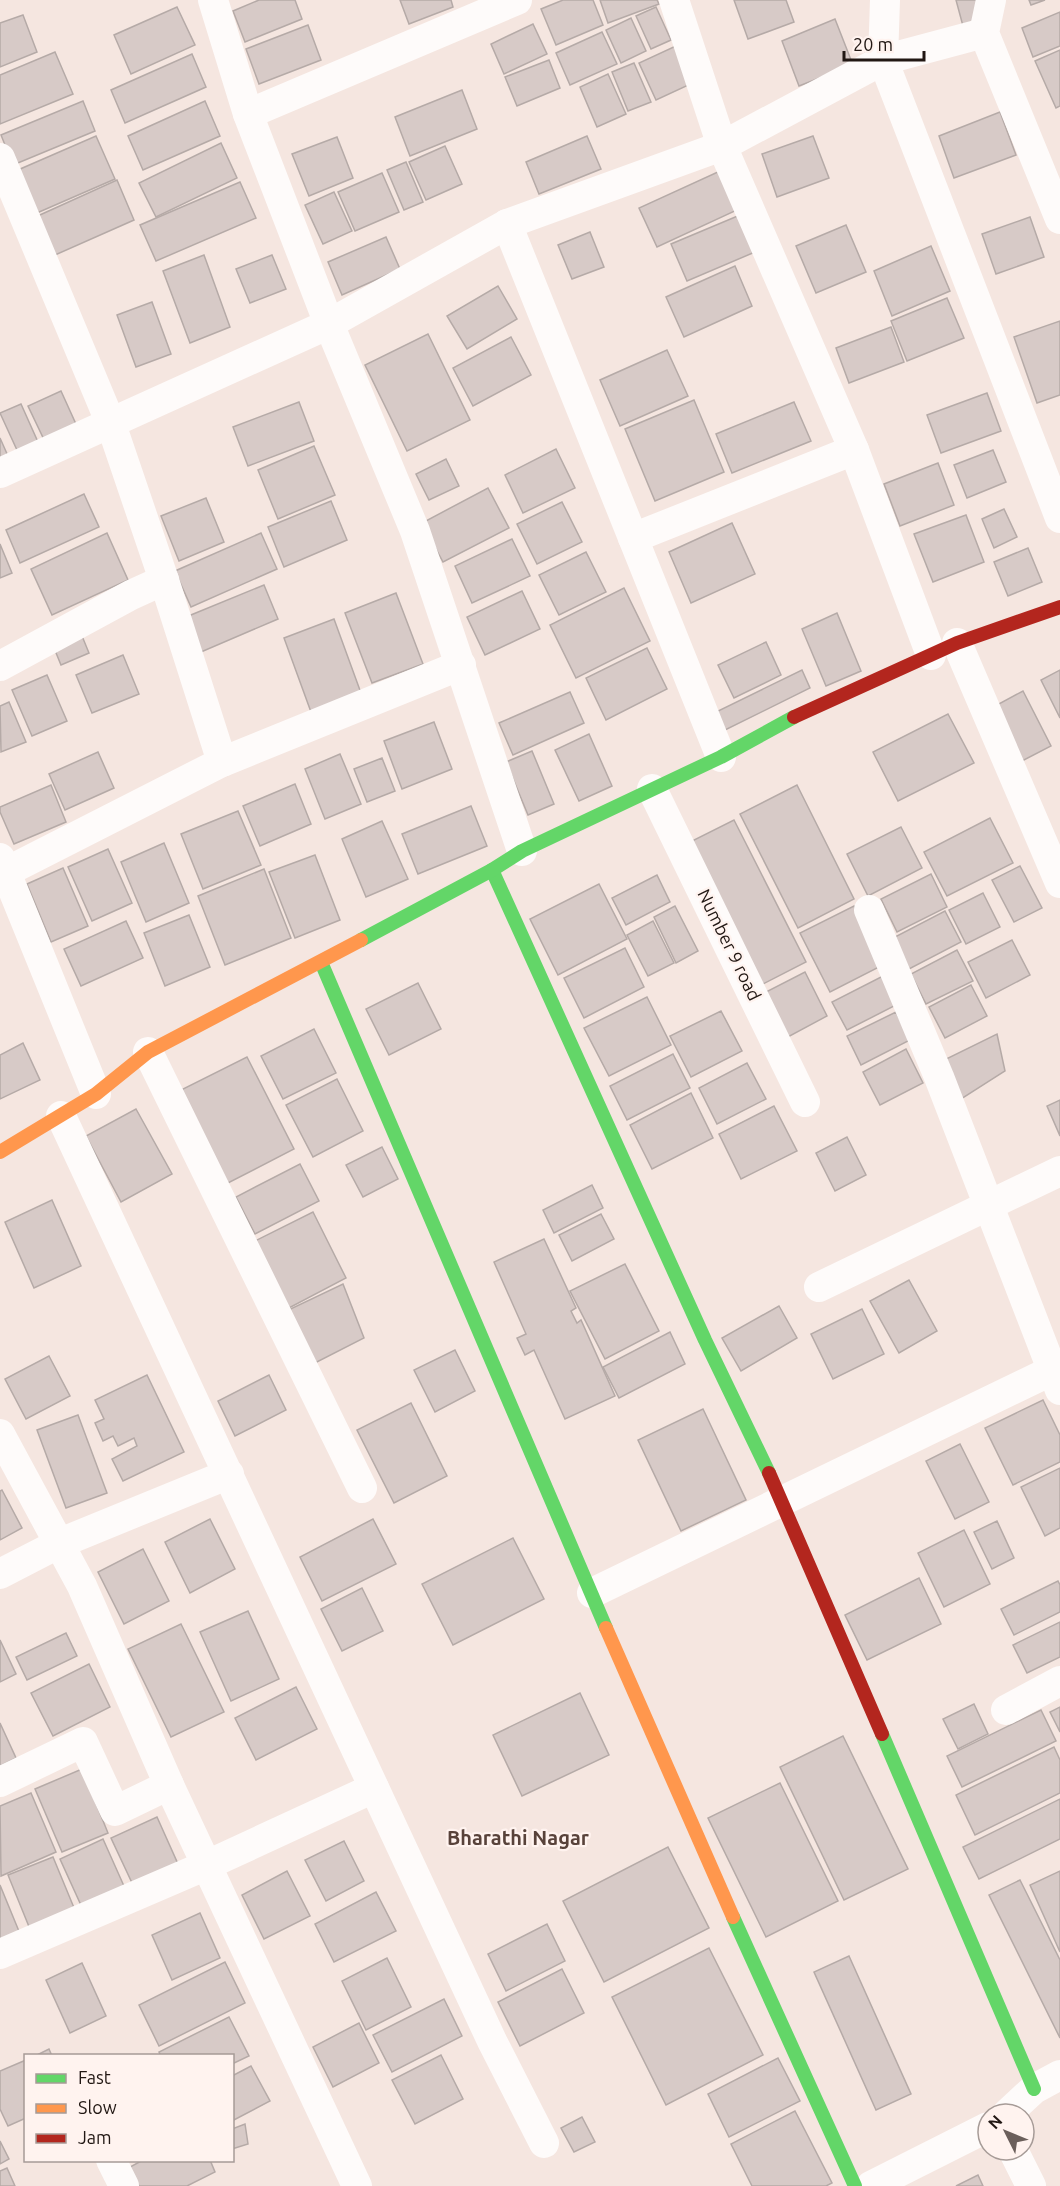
<svg xmlns="http://www.w3.org/2000/svg" width="1060" height="2186" font-family="Ubuntu,sans-serif">
	<rect width="100%" height="100%" fill="#f5e6e0"/>
	<g fill="#d7cac7" stroke="#b5aaa7" stroke-width="1.5">
		<polygon points="259,0 295,0 302,19 245,42 233,11"/>
		<polygon points="400,0 451,0 453,7 409,24"/>
		<polygon points="563,0 593,0 603,25 556,45 541,9"/>
		<polygon points="600,0 657,0 659,4 608,23"/>
		<polygon points="734,0 786,0 794,22 748,39"/>
		<polygon points="956,0 981,0 982,20 963,26"/>
		<polygon points="1029,0 1045,0 1031,5"/>
		<polygon points="177,7 195,45 131,74 114,35"/>
		<polygon points="656,7 671,40 651,49 636,16"/>
		<polygon points="1060,12 1060,46 1033,57 1022,28"/>
		<polygon points="23,15 37,52 0,67 0,23"/>
		<polygon points="631,18 646,51 621,63 606,30"/>
		<polygon points="835,19 853,65 799,86 782,41"/>
		<polygon points="533,24 547,54 504,74 491,44"/>
		<polygon points="308,25 321,60 259,84 246,49"/>
		<polygon points="602,32 617,64 570,85 556,53"/>
		<polygon points="678,45 695,82 656,100 639,63"/>
		<polygon points="1060,50 1060,106 1056,108 1035,61"/>
		<polygon points="55,52 73,94 0,124 0,75"/>
		<polygon points="192,54 206,87 125,123 111,90"/>
		<polygon points="549,60 560,88 517,106 505,77"/>
		<polygon points="634,63 651,102 628,111 612,72"/>
		<polygon points="608,74 626,114 597,127 580,87"/>
		<polygon points="462,90 477,129 410,156 395,117"/>
		<polygon points="83,101 95,131 13,165 1,135"/>
		<polygon points="205,101 220,136 143,170 128,136"/>
		<polygon points="1000,112 1016,155 954,178 939,136"/>
		<polygon points="96,136 115,179 30,216 11,173"/>
		<polygon points="587,136 601,169 539,194 526,162"/>
		<polygon points="813,136 829,178 777,197 762,154"/>
		<polygon points="337,137 353,178 309,196 292,154"/>
		<polygon points="221,143 237,178 156,217 139,183"/>
		<polygon points="445,146 462,184 426,200 409,162"/>
		<polygon points="406,162 423,202 404,210 387,170"/>
		<polygon points="720,171 737,210 657,247 639,208"/>
		<polygon points="382,173 399,212 355,231 338,192"/>
		<polygon points="117,180 134,220 46,259 31,219"/>
		<polygon points="240,182 256,218 156,261 140,225"/>
		<polygon points="334,192 352,231 323,244 305,205"/>
		<polygon points="740,215 755,252 687,281 671,244"/>
		<polygon points="1030,217 1044,257 996,274 982,234"/>
		<polygon points="846,225 866,272 816,293 796,246"/>
		<polygon points="590,232 604,267 572,279 558,245"/>
		<polygon points="386,237 400,269 342,295 328,262"/>
		<polygon points="931,246 950,291 892,316 874,271"/>
		<polygon points="204,255 230,327 190,343 163,271"/>
		<polygon points="272,255 286,289 250,303 236,269"/>
		<polygon points="735,266 752,306 684,337 666,297"/>
		<polygon points="498,286 517,319 467,349 447,316"/>
		<polygon points="947,298 964,338 907,361 891,321"/>
		<polygon points="152,302 171,354 136,367 117,315"/>
		<polygon points="1060,321 1060,395 1037,403 1014,337"/>
		<polygon points="891,327 904,362 849,383 836,348"/>
		<polygon points="428,334 470,420 407,451 365,365"/>
		<polygon points="511,337 531,375 473,406 453,368"/>
		<polygon points="667,350 688,396 620,426 600,380"/>
		<polygon points="61,391 80,433 48,448 28,406"/>
		<polygon points="987,393 1001,431 941,453 927,415"/>
		<polygon points="694,400 724,472 655,501 625,429"/>
		<polygon points="299,402 314,441 248,466 233,427"/>
		<polygon points="794,402 811,441 732,473 716,434"/>
		<polygon points="21,404 42,451 22,461 0,413"/>
		<polygon points="0,438 12,465 0,470"/>
		<polygon points="314,446 335,495 278,519 258,470"/>
		<polygon points="556,449 575,488 523,513 505,475"/>
		<polygon points="993,450 1006,482 967,498 954,465"/>
		<polygon points="446,459 459,486 429,500 416,474"/>
		<polygon points="938,463 954,505 900,526 884,484"/>
		<polygon points="488,488 509,528 443,562 422,523"/>
		<polygon points="84,494 99,527 20,563 6,530"/>
		<polygon points="206,498 224,542 179,561 161,516"/>
		<polygon points="331,501 347,540 284,567 268,527"/>
		<polygon points="562,502 582,542 537,564 517,524"/>
		<polygon points="1004,509 1017,537 994,548 982,519"/>
		<polygon points="966,515 984,562 933,582 914,534"/>
		<polygon points="732,523 755,574 691,603 669,552"/>
		<polygon points="107,533 128,580 52,615 31,569"/>
		<polygon points="261,533 277,569 191,607 175,571"/>
		<polygon points="512,539 530,576 472,603 455,566"/>
		<polygon points="0,544 12,573 0,578"/>
		<polygon points="1028,548 1042,582 1008,596 994,562"/>
		<polygon points="586,552 606,592 559,615 539,575"/>
		<polygon points="264,585 278,619 201,652 186,617"/>
		<polygon points="624,588 650,641 576,678 550,625"/>
		<polygon points="522,591 540,629 485,655 467,617"/>
		<polygon points="396,593 423,664 372,683 345,613"/>
		<polygon points="837,613 861,671 826,686 802,629"/>
		<polygon points="334,619 361,693 311,712 284,638"/>
		<polygon points="82,636 89,653 61,665 54,648"/>
		<polygon points="766,642 781,675 734,698 718,665"/>
		<polygon points="647,648 667,689 606,720 586,678"/>
		<polygon points="123,655 139,694 92,713 76,675"/>
		<polygon points="802,670 810,688 725,730 716,712"/>
		<polygon points="1060,670 1060,718 1041,680"/>
		<polygon points="47,675 67,721 32,736 12,690"/>
		<polygon points="1023,691 1051,746 1022,761 995,706"/>
		<polygon points="570,692 584,723 513,755 499,723"/>
		<polygon points="9,702 26,742 1,752 0,706"/>
		<polygon points="948,714 974,763 898,801 873,752"/>
		<polygon points="434,722 452,769 402,789 384,741"/>
		<polygon points="589,734 612,786 579,801 555,750"/>
		<polygon points="532,751 554,804 528,815 506,762"/>
		<polygon points="98,752 114,788 65,810 49,774"/>
		<polygon points="340,754 361,804 325,819 305,769"/>
		<polygon points="382,758 395,791 367,802 354,769"/>
		<polygon points="295,784 311,824 260,846 243,806"/>
		<polygon points="51,785 66,822 14,844 0,812 0,807"/>
		<polygon points="797,785 854,899 798,928 740,814"/>
		<polygon points="471,806 487,846 418,874 402,834"/>
		<polygon points="238,811 261,865 203,889 181,834"/>
		<polygon points="990,818 1013,863 947,896 924,852"/>
		<polygon points="734,820 806,962 759,986 688,843"/>
		<polygon points="382,821 408,879 366,897 342,839"/>
		<polygon points="901,827 922,868 868,896 847,854"/>
		<polygon points="164,843 189,903 146,922 121,862"/>
		<polygon points="108,849 132,903 92,921 68,867"/>
		<polygon points="315,855 340,920 295,938 269,872"/>
		<polygon points="1020,866 1042,908 1014,922 992,880"/>
		<polygon points="63,868 88,926 51,942 27,884"/>
		<polygon points="264,869 291,938 225,965 198,896"/>
		<polygon points="931,874 947,907 897,932 881,899"/>
		<polygon points="657,875 670,902 626,925 612,898"/>
		<polygon points="599,884 627,939 558,975 530,919"/>
		<polygon points="983,893 1000,927 966,944 949,910"/>
		<polygon points="675,906 698,951 676,963 654,917"/>
		<polygon points="854,906 883,965 830,992 800,933"/>
		<polygon points="945,911 961,942 909,969 893,938"/>
		<polygon points="189,915 210,967 165,986 144,933"/>
		<polygon points="126,921 143,958 81,986 64,949"/>
		<polygon points="653,921 674,963 648,976 627,935"/>
		<polygon points="1012,940 1030,975 986,998 968,962"/>
		<polygon points="625,948 644,987 584,1018 564,978"/>
		<polygon points="957,950 973,981 926,1004 911,974"/>
		<polygon points="805,972 827,1016 786,1038 764,993"/>
		<polygon points="883,976 898,1004 847,1030 832,1002"/>
		<polygon points="418,983 441,1029 389,1055 366,1009"/>
		<polygon points="971,985 987,1016 945,1038 929,1007"/>
		<polygon points="647,997 671,1045 609,1076 584,1028"/>
		<polygon points="721,1011 742,1051 691,1077 670,1036"/>
		<polygon points="896,1012 910,1040 861,1065 847,1036"/>
		<polygon points="314,1029 336,1073 283,1099 261,1056"/>
		<polygon points="997,1034 1005,1071 958,1101 940,1062"/>
		<polygon points="23,1043 40,1080 0,1099 0,1055"/>
		<polygon points="906,1049 923,1083 880,1105 863,1072"/>
		<polygon points="673,1054 690,1088 627,1120 610,1086"/>
		<polygon points="247,1057 294,1149 226,1184 179,1091"/>
		<polygon points="747,1063 766,1099 717,1124 699,1088"/>
		<polygon points="337,1079 363,1131 313,1157 286,1105"/>
		<polygon points="691,1093 713,1138 652,1169 630,1125"/>
		<polygon points="1060,1100 1060,1136 1047,1106"/>
		<polygon points="774,1106 797,1151 741,1179 719,1134"/>
		<polygon points="136,1109 172,1174 121,1202 86,1136"/>
		<polygon points="847,1137 866,1175 835,1191 816,1153"/>
		<polygon points="382,1147 398,1179 363,1197 346,1165"/>
		<polygon points="300,1164 319,1201 255,1234 236,1197"/>
		<polygon points="592,1185 603,1208 554,1233 543,1210"/>
		<polygon points="52,1200 81,1266 34,1288 5,1222"/>
		<polygon points="313,1212 346,1278 287,1309 253,1242"/>
		<polygon points="601,1214 614,1239 572,1261 559,1235"/>
		<polygon points="544,1239 576,1308 571,1311 577,1323 581,1320 615,1396 565,1419 534,1350 525,1355 517,1338 526,1334 494,1262"/>
		<polygon points="625,1264 659,1331 605,1359 570,1291"/>
		<polygon points="909,1280 937,1331 899,1353 870,1301"/>
		<polygon points="343,1284 364,1338 311,1365 282,1313"/>
		<polygon points="779,1306 797,1338 741,1371 722,1338"/>
		<polygon points="862,1309 884,1354 833,1379 811,1334"/>
		<polygon points="670,1332 685,1364 619,1398 603,1367"/>
		<polygon points="455,1350 475,1391 435,1412 414,1370"/>
		<polygon points="49,1356 70,1396 26,1419 5,1379"/>
		<polygon points="147,1375 184,1452 123,1481 112,1459 137,1446 134,1438 118,1446 113,1436 103,1441 95,1423 104,1419 95,1400"/>
		<polygon points="269,1375 286,1410 235,1436 218,1401"/>
		<polygon points="1043,1400 1060,1435 1060,1462 1013,1485 985,1428"/>
		<polygon points="411,1403 447,1476 394,1503 357,1430"/>
		<polygon points="703,1409 746,1500 681,1531 638,1440"/>
		<polygon points="78,1415 107,1493 66,1508 37,1430"/>
		<polygon points="960,1444 989,1502 955,1519 926,1461"/>
		<polygon points="1060,1468 1060,1528 1045,1536 1021,1487"/>
		<polygon points="2,1490 22,1528 0,1540 0,1491"/>
		<polygon points="210,1519 235,1569 190,1593 165,1542"/>
		<polygon points="373,1519 396,1564 322,1601 300,1557"/>
		<polygon points="997,1521 1014,1558 992,1569 974,1532"/>
		<polygon points="964,1530 990,1584 944,1607 918,1553"/>
		<polygon points="513,1538 544,1599 453,1645 422,1584"/>
		<polygon points="143,1549 169,1601 124,1624 98,1572"/>
		<polygon points="919,1578 941,1624 867,1660 845,1615"/>
		<polygon points="1058,1581 1060,1585 1060,1612 1014,1635 1001,1609"/>
		<polygon points="362,1588 383,1631 342,1651 321,1609"/>
		<polygon points="248,1611 279,1679 231,1701 200,1632"/>
		<polygon points="1060,1622 1060,1657 1027,1673 1013,1645"/>
		<polygon points="181,1624 224,1712 171,1737 128,1649"/>
		<polygon points="66,1633 77,1656 27,1680 16,1657"/>
		<polygon points="0,1640 16,1674 0,1682"/>
		<polygon points="89,1664 110,1707 53,1736 31,1693"/>
		<polygon points="296,1687 317,1729 256,1760 235,1718"/>
		<polygon points="580,1693 609,1755 522,1796 493,1735"/>
		<polygon points="974,1704 988,1734 958,1749 943,1719"/>
		<polygon points="1060,1707 1060,1732 1050,1712"/>
		<polygon points="1041,1710 1056,1741 962,1787 947,1756"/>
		<polygon points="0,1723 16,1758 0,1766"/>
		<polygon points="843,1736 908,1869 844,1900 780,1767"/>
		<polygon points="1054,1747 1060,1760 1060,1793 975,1835 956,1795"/>
		<polygon points="82,1769 108,1833 62,1852 35,1789"/>
		<polygon points="780,1783 838,1901 766,1937 708,1818"/>
		<polygon points="31,1793 56,1852 1,1876 0,1806"/>
		<polygon points="1060,1799 1060,1839 979,1879 963,1847"/>
		<polygon points="157,1817 178,1864 133,1885 111,1838"/>
		<polygon points="103,1839 128,1895 85,1914 60,1859"/>
		<polygon points="344,1841 364,1881 326,1901 305,1860"/>
		<polygon points="668,1847 709,1928 604,1982 563,1901"/>
		<polygon points="53,1857 77,1915 32,1934 8,1875"/>
		<polygon points="287,1871 310,1916 264,1939 242,1895"/>
		<polygon points="1060,1871 1060,1952 1030,1885"/>
		<polygon points="1020,1880 1060,1960 1060,2038 989,1895"/>
		<polygon points="0,1885 23,1941 0,1951"/>
		<polygon points="376,1892 396,1931 334,1962 315,1924"/>
		<polygon points="200,1913 220,1958 172,1980 152,1935"/>
		<polygon points="547,1924 565,1961 506,1991 488,1954"/>
		<polygon points="709,1948 763,2055 666,2105 612,1997"/>
		<polygon points="849,1956 911,2094 876,2110 814,1972"/>
		<polygon points="387,1958 411,2007 366,2030 342,1981"/>
		<polygon points="225,1962 245,2003 159,2046 139,2005"/>
		<polygon points="82,1963 106,2016 70,2033 46,1980"/>
		<polygon points="562,1969 584,2013 520,2046 498,2002"/>
		<polygon points="444,1999 462,2036 392,2072 373,2035"/>
		<polygon points="229,2017 249,2056 232,2064 232,2056 161,2056 159,2052"/>
		<polygon points="359,2023 379,2063 333,2087 313,2047"/>
		<polygon points="49,2049 52,2056 35,2056"/>
		<polygon points="441,2055 463,2099 415,2124 392,2080"/>
		<polygon points="778,2058 800,2101 729,2137 708,2094"/>
		<polygon points="26,2060 26,2118 8,2126 0,2109 0,2071"/>
		<polygon points="251,2066 270,2101 232,2121 232,2076"/>
		<polygon points="795,2111 832,2183 826,2186 752,2186 731,2144"/>
		<polygon points="582,2117 595,2142 574,2152 561,2128"/>
		<polygon points="245,2124 248,2144 232,2149 232,2129"/>
		<polygon points="0,2141 9,2159 0,2164"/>
		<polygon points="143,2160 210,2160 215,2172 187,2186 139,2186 130,2167"/>
		<polygon points="7,2168 15,2186 0,2186 0,2171"/>
		<polygon points="978,2175 983,2186 956,2186"/>
	</g>
	<g fill="none" stroke-linecap="round" stroke-linejoin="round">
		<g stroke="#fefbfa" stroke-width="30">
			<polyline points="213,0 248,114 329,324 415,531 522,851"/>
			<polyline points="674,0 722,146 854,450 931,655"/>
			<polyline points="885,0 883,60 1060,518"/>
			<polyline points="991,0 984,33 1060,219"/>
			<polyline points="248,114 517,0"/>
			<polyline points="0,158 111,424 164,580 222,762"/>
			<polyline points="507,224 721,757"/>
			<polyline points="0,473 329,324 507,224 722,146 883,60 984,33"/>
			<polyline points="633,538 854,450"/>
			<polyline points="957,643 1060,883"/>
			<polyline points="0,666 131,595 164,580"/>
			<polyline points="652,789 805,1102"/>
			<polyline points="0,858 96,1094"/>
			<polyline points="0,875 222,762 461,665"/>
			<polyline points="869,910 939,1077 1060,1390"/>
			<polyline points="148,1052 362,1488"/>
			<polyline points="61,1116 492,2041 544,2143"/>
			<polyline points="819,1287 1060,1171"/>
			<polyline points="0,1434 82,1586 169,1785 357,2186"/>
			<polyline points="0,1574 60,1543 229,1474"/>
			<polyline points="592,1593 1051,1371"/>
			<polyline points="1006,1710 1060,1681"/>
			<polyline points="0,1782 83,1742 115,1811 169,1785"/>
			<polyline points="0,1954 207,1865 374,1788"/>
			<polyline points="1007,2114 1034,2089 1060,2075"/>
			<polyline points="1013,2150 1031,2186"/>
			<polyline points="111,2160 124,2186"/>
			<polyline points="871,2186 988,2127"/>
		</g>
		<g stroke="#63d668" stroke-width="14">
			<polyline points="492,870 705,1340 769,1473"/>
			<polyline points="361,940 492,870 522,851 721,757 794,717"/>
			<polyline points="321,962 606,1628"/>
			<polyline points="882,1734 1034,2089"/>
			<polyline points="733,1917 855,2186"/>
		</g>
		<g stroke="#ff974d" stroke-width="14">
			<polyline points="0,1152 96,1094 148,1052 361,940"/>
			<polyline points="606,1628 733,1917"/>
		</g>
		<g stroke="#b3261e" stroke-width="14">
			<polyline points="794,717 957,643 1060,607"/>
			<polyline points="769,1473 882,1734"/>
		</g>
	</g>
	<g text-anchor="middle" stroke-width="4.5" stroke-linejoin="round" paint-order="stroke">
		<g font-size="18" fill="#211713" stroke="#fff3ef">
			<text transform="translate(729 945) rotate(64)" y="6">Number 9 road</text>
		</g>
		<g font-size="20" font-weight="bold" fill="#58423a" stroke="#fff3ef">
			<text x="518" y="1845">Bharathi Nagar</text>
		</g>
	</g>
	<rect x="24" y="2054" width="210" height="108" fill="#fff3ef" stroke="#a69b97" stroke-width="1.5"/>
	<rect x="36" y="2074" width="30" height="9" fill="#63d668" stroke="#a69b97" stroke-width="1.5"/>
	<text x="78" y="2084" font-size="18" fill="#211713">Fast</text>
	<rect x="36" y="2104" width="30" height="9" fill="#ff974d" stroke="#a69b97" stroke-width="1.5"/>
	<text x="78" y="2114" font-size="18" fill="#211713">Slow</text>
	<rect x="36" y="2134" width="30" height="9" fill="#b3261e" stroke="#a69b97" stroke-width="1.5"/>
	<text x="78" y="2144" font-size="18" fill="#211713">Jam</text>
	<g transform="translate(1006 2132) rotate(313)"><circle r="28" fill="#fff3ef" stroke="#a69b97" stroke-width="1.5"/>
	<path d="M0-4.5L10 22L0 15L-10 22Z" fill="#6b5f5b"/>
	<text y="-9" font-size="16" font-weight="bold" text-anchor="middle" fill="#211713">N</text>
	</g>
	<path d="M844 51v9h80v-9" fill="none" stroke="#211713" stroke-width="3"/>
	<text x="853" y="51" font-size="18" fill="#211713" stroke="#fff3ef" stroke-width="4.5" paint-order="stroke">20 m</text>
</svg>
